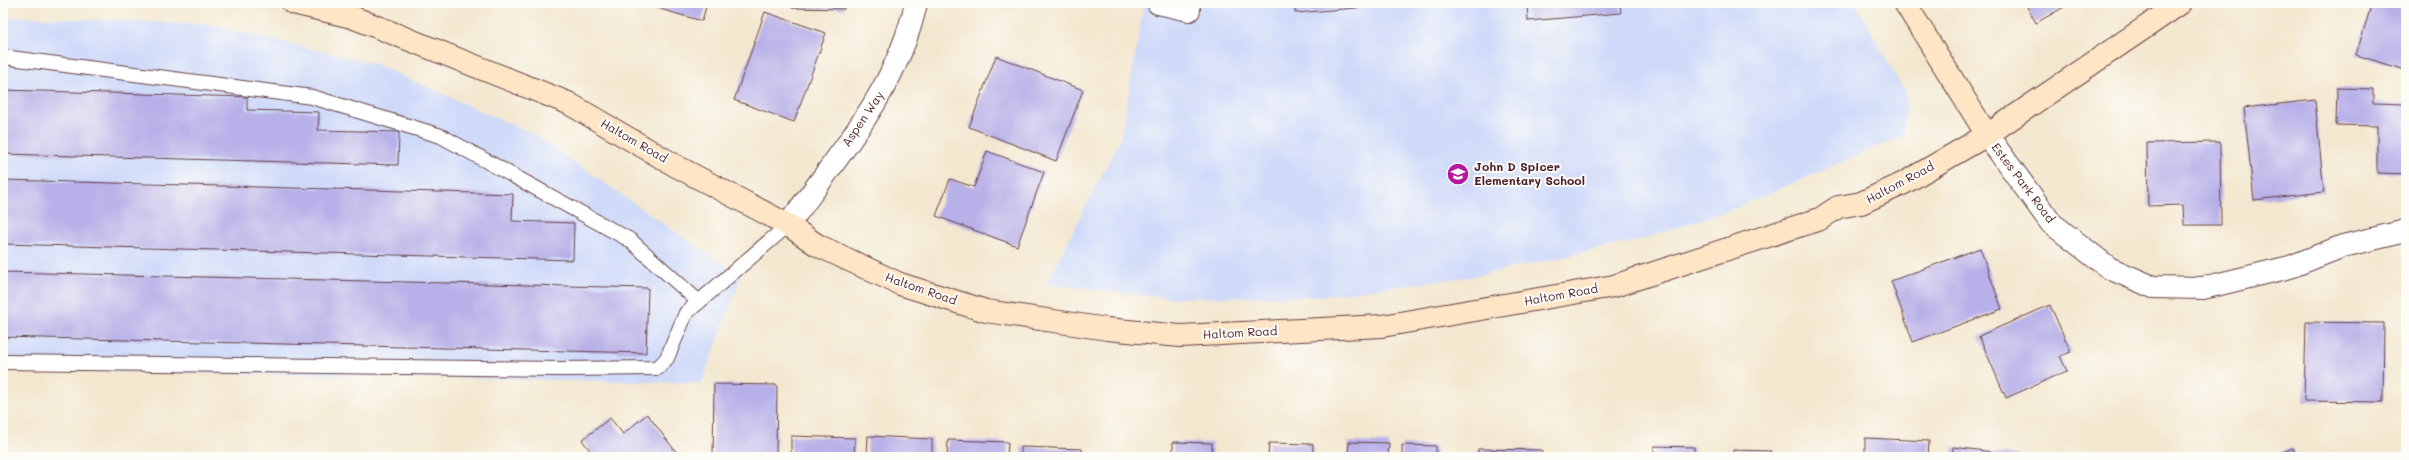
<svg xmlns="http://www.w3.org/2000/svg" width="2409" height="460" font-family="Mali,sans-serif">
	<rect width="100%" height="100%" fill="#fdfcf7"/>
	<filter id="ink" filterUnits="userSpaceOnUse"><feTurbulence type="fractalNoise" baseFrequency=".025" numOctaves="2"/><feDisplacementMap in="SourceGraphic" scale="8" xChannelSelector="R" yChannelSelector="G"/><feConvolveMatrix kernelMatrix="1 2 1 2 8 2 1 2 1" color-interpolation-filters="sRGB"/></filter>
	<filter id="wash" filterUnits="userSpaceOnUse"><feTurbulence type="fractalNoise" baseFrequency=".012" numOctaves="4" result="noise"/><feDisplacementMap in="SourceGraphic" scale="16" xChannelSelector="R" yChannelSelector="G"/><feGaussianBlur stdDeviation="0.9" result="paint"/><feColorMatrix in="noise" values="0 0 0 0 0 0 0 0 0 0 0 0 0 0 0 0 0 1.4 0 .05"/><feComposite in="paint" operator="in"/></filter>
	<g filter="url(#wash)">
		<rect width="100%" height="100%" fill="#f3e7cf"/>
		<g fill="#cfdaf9">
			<polygon points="1144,3 1855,3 1908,98 1903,136 1728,211 1640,240 1476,276 1319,296 1172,298 1046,284 1121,137"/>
			<polygon points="3,16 211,25 375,64 535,135 741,277 702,383 3,369"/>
		</g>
		<g id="blocks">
			<g fill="#b8b0e8">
				<polygon points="639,3 707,3 702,21"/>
				<polygon points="793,3 844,3 844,9 792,8"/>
				<polygon points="1295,3 1392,3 1392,5 1295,13"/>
				<polygon points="1527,3 1620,3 1621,13 1528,21"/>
				<polygon points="2025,3 2071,3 2036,23"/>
				<polygon points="2372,3 2406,3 2406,70 2356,55"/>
				<polygon points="765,12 826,33 794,122 734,100"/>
				<polygon points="996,56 1083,90 1056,161 969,127"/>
				<polygon points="2337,88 2373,89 2373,103 2406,104 2406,174 2377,173 2377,126 2336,125"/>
				<polygon points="3,90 247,97 247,110 319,112 318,130 399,132 398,165 3,154"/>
				<polygon points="2315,100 2324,192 2254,200 2244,108"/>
				<polygon points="2220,142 2221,225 2184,225 2183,205 2148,206 2147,143"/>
				<polygon points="987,151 1044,172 1017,246 936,216 950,179 974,187"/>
				<polygon points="3,180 513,194 512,221 574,223 573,260 3,244"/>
				<polygon points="1980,248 2002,309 1913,342 1891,281"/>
				<polygon points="3,272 648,288 646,353 3,337"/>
				<polygon points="2050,305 2071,352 2060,356 2067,371 2006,398 1979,336"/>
				<polygon points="2306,322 2384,323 2383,402 2304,401"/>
				<polygon points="714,384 777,385 776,457 713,457"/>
				<polygon points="647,414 680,457 595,457 582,440 610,418 623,434"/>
				<polygon points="791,436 855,438 854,457 791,457"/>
				<polygon points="868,436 932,439 932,457 867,457"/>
				<polygon points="1865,438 1929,441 1928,457 1865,457"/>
				<polygon points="948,440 1008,442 1007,457 947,457"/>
				<polygon points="1173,442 1212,443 1212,457 1173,457"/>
				<polygon points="1349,442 1389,443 1388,457 1348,457"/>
				<polygon points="1269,443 1313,444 1313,457 1268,457"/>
				<polygon points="1402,445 1436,446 1436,457 1402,457"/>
				<polygon points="1654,446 1694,447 1694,457 1654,457"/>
				<polygon points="1021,447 1082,449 1082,457 1021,457"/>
				<polygon points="1953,447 2017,455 2017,457 1952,457"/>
				<polygon points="2293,448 2296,457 2269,457"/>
				<polygon points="1478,449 1542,450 1541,457 1478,457"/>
				<polygon points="1733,450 1771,451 1770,457 1733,457"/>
			</g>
		</g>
	</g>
	<g filter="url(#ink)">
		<use href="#blocks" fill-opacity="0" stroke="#633d44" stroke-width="1"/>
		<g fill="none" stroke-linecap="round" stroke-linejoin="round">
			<g stroke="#633d44" stroke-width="16">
				<g id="lane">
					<polyline points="3,57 312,97 441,136 630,240 699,302"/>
					<polyline points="3,362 561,369 658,368 667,358 686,313 788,225"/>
				</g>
			</g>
			<g stroke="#633d44" stroke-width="24">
				<g id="street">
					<polyline points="1158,3 1189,10"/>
					<polyline points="1987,135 2051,223 2109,268 2153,287 2203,288 2290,267 2343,246 2406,231"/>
					<path d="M 788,225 C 838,156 898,88 916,3"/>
				</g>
			</g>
			<g stroke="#633d44" stroke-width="24">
				<g id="secondary">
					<polyline points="293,3 352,17 568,103 676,166 788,225 817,245 900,284 986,311 1107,329 1180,336 1382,326 1614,286 1820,219 1838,207 1861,203 1904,183 1987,135 2181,3"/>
					<polyline points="1905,3 1987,135"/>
				</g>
			</g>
			<use href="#lane" stroke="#fff" stroke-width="14"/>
			<use href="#street" stroke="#fff" stroke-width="22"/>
			<use href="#secondary" stroke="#fde5c5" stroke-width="22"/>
		</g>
	</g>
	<defs>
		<g id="school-disc" transform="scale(1.15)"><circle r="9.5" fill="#b5179e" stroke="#fdfcf7"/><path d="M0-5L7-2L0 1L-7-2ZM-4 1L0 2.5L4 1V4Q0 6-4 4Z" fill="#fff"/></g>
	</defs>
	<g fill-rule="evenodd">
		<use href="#school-disc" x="1458" y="174"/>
	</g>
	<g text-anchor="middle" stroke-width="4" stroke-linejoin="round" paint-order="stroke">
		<g font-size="12" fill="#4a1f2b" stroke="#fdfcf7">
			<text transform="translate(863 119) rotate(-56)" y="4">Aspen Way</text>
			<text transform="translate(634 141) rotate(30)" y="4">Haltom Road</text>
			<text transform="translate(1900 183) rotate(-28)" y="4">Haltom Road</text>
			<text transform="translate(2023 183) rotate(53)" y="4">Estes Park Road</text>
			<text transform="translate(921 289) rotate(19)" y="4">Haltom Road</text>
			<text transform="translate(1561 295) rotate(-10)" y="4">Haltom Road</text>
			<text transform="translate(1240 333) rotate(-3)" y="4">Haltom Road</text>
		</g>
		<g font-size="12" font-weight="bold" fill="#4a1f2b" stroke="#fdfcf7" text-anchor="start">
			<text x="1474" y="171">John D Spicer<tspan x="1474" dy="14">Elementary School</tspan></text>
		</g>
	</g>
	<rect width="2409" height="460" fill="none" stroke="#fdfcf7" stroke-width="16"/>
</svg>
